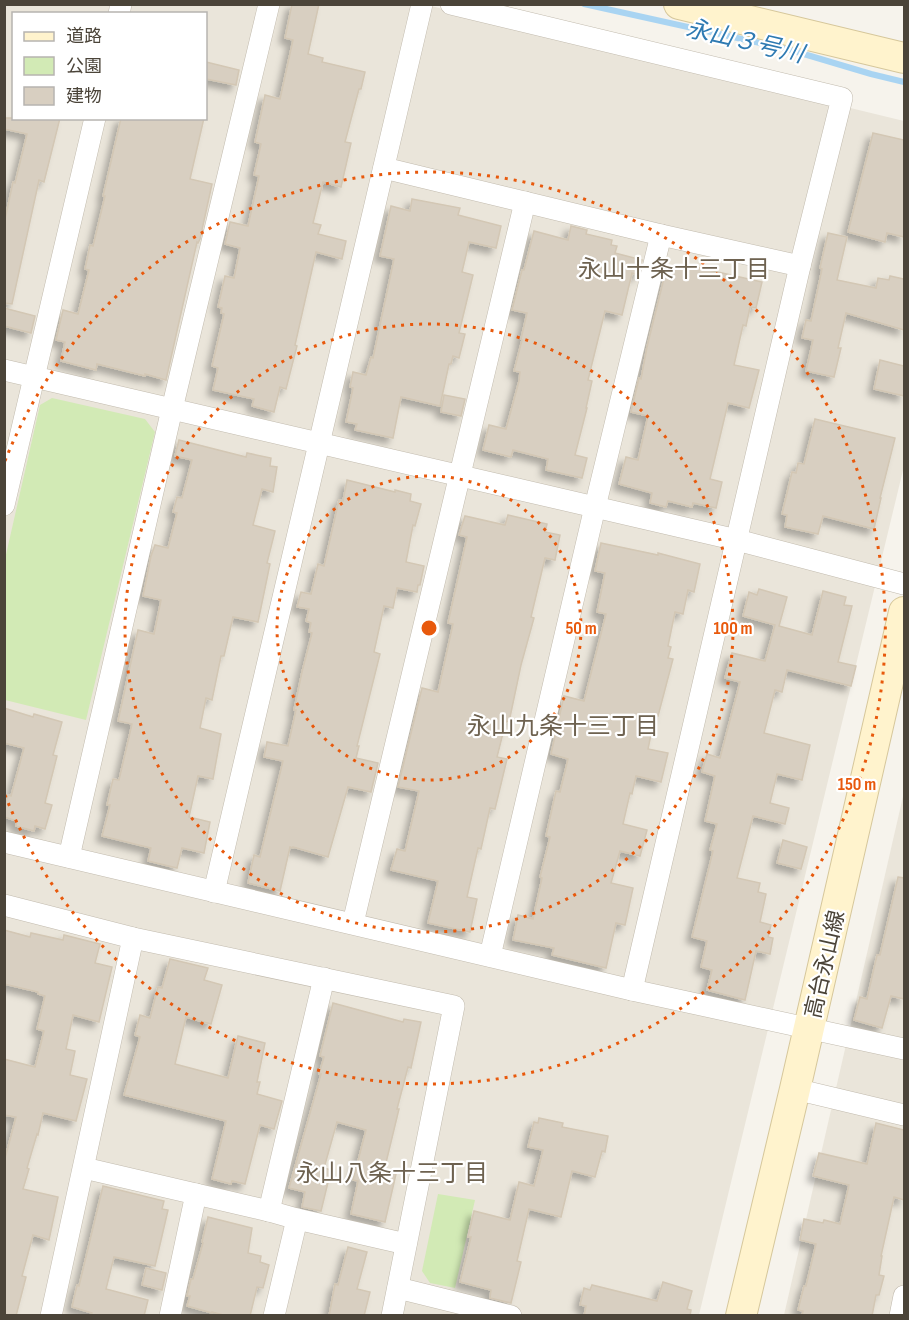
<svg xmlns="http://www.w3.org/2000/svg" width="909" height="1320" font-family="'Sofia Sans Condensed','Noto Sans JP',sans-serif">
	<defs>
		<filter id="shadow"><feDropShadow dx="-5.5" dy="5.5" stdDeviation="3" flood-color="#0004"/></filter>
	</defs>
	<rect width="100%" height="100%" fill="#f6f3ec"/>
	<g fill="#eae5da" fill-rule="evenodd">
		<path d="M 5,5 L 427,5 L 904,121 L 904,466 L 699,1315 L 5,1316 ZM 14,14 L 206,14 L 206,118 L 14,118 Z"/>
		<polygon points="904,792 904,1315 784,1315"/>
	</g>
	<g fill="#d2eab5">
		<polygon points="52,398 145,419 155,432 86,720 5,700 5,559 40,405"/>
		<polygon points="438,1194 475,1200 455,1288 430,1283 422,1271"/>
	</g>
	<g fill="none" stroke-linecap="round" stroke-linejoin="round">
		<polyline stroke="#a9d4f2" stroke-width="6" points="584,4 787,49 871,74 904,82"/>
	</g>
	<g fill="#d8cfc1" stroke="#d3c7b4" stroke-width="1.5" filter="url(#shadow)">
		<polygon points="292,4 319,4 308,54 323,58 322,62 365,72 361,89 359,89 345,142 351,143 341,187 323,182 313,223 321,225 318,234 346,241 342,259 316,252 295,345 297,346 286,389 280,387 274,412 252,406 254,399 213,390 218,368 212,366 224,314 221,313 222,308 218,307 225,276 234,278 240,248 225,244 230,222 248,226 259,176 254,175 261,144 255,142 265,95 280,99 293,40 285,38"/>
		<polygon points="206,62 239,70 236,85 206,79"/>
		<polygon points="4,118 60,118 44,182 39,180 12,304 4,303 4,224 13,182 15,183 27,134 4,129"/>
		<polygon points="121,118 204,118 190,179 212,184 200,239 198,243 197,242 166,380 145,374 145,376 97,364 96,370 61,361 65,342 56,340 63,310 78,314 89,270 85,269 90,245 93,246 105,196 103,196"/>
		<polygon points="873,133 904,140 904,237 887,233 885,242 848,232"/>
		<polygon points="412,199 460,208 458,215 501,226 496,248 469,242 462,272 473,275 459,333 465,334 459,358 453,356 451,364 449,364 440,406 401,397 393,438 355,430 357,424 346,422 353,388 350,387 353,372 366,375 371,357 373,358 394,259 380,256 391,206 410,211"/>
		<polygon points="571,226 587,230 586,234 612,240 611,245 617,246 615,253 642,260 638,275 632,273 622,315 605,311 588,380 592,381 586,408 587,408 575,455 587,458 582,478 546,470 548,459 513,450 511,457 483,450 489,425 506,429 519,381 520,372 514,371 522,340 521,339 527,313 512,310 522,270 524,270 534,231 568,240"/>
		<polygon points="828,233 847,237 837,280 876,288 878,278 889,280 890,276 904,279 904,330 846,313 838,348 841,348 834,377 806,371 813,340 802,338 806,320 811,321 822,269 820,268"/>
		<polygon points="687,265 762,282 756,308 750,307 746,326 743,325 734,365 759,370 749,408 728,403 710,479 722,482 716,508 693,503 692,507 668,501 666,507 650,503 652,493 619,484 626,457 638,460 648,416 631,412 639,378 641,379 647,347 667,266 686,270"/>
		<polygon points="4,308 35,316 31,333 4,326"/>
		<polygon points="880,360 904,366 904,396 874,389"/>
		<polygon points="444,395 465,399 461,416 441,412"/>
		<polygon points="815,419 895,438 880,498 881,498 874,529 823,516 818,534 785,527 787,515 782,514 792,472 796,473 798,463 804,464"/>
		<polygon points="179,440 246,457 247,453 271,458 270,466 277,467 273,492 262,489 253,525 275,531 267,563 270,564 258,622 233,617 224,656 221,656 212,700 206,698 200,728 221,734 213,779 198,776 189,817 210,822 204,853 182,848 177,868 148,861 151,848 102,836 110,805 107,805 113,779 119,780 132,724 118,721 138,630 154,634 161,600 143,596 151,556 155,545 168,548 177,513 173,512 177,497 182,498 192,460 175,456"/>
		<polygon points="347,480 395,492 395,490 411,494 410,501 421,504 415,526 413,525 406,562 424,566 420,585 418,585 417,592 397,588 393,608 384,606 374,652 380,654 357,746 359,746 356,758 378,763 371,792 348,787 328,857 293,847 293,848 290,847 280,891 248,883 254,855 260,857 283,761 264,757 267,742 288,746 296,710 294,710 302,672 312,633 309,632 311,623 306,621 309,609 297,607 301,592 311,594 318,564 324,566 339,500 343,501"/>
		<polygon points="508,515 547,524 545,532 560,535 555,560 545,558 531,617 534,618 521,665 509,722 506,721 497,757 507,759 495,809 490,808 481,849 478,848 467,897 477,899 470,932 428,923 438,881 391,870 397,849 405,851 419,791 398,787 422,688 438,692 453,624 448,623 467,537 459,535 465,516 505,525"/>
		<polygon points="601,543 658,555 658,553 700,564 694,592 688,590 683,614 675,612 668,646 671,647 668,658 673,659 658,716 655,715 648,749 668,753 661,782 636,776 632,794 630,793 623,824 647,830 640,856 620,851 611,883 633,888 625,925 616,923 606,968 552,955 554,948 513,940 518,915 533,919 542,878 540,877 550,837 546,836 556,791 560,792 568,759 551,754 564,696 584,701 606,614 597,612 605,573 595,571"/>
		<polygon points="759,589 787,597 779,626 812,635 823,591 846,597 844,605 852,606 838,662 856,666 851,686 787,670 782,692 775,690 764,733 810,745 802,780 777,774 770,803 789,808 785,824 753,816 737,878 760,883 758,892 766,894 760,922 771,925 768,937 773,938 770,954 756,951 745,1000 707,990 712,970 701,967 707,941 692,937 713,851 710,850 717,824 705,821 715,776 702,772 707,754 720,758 740,682 725,678 732,653 765,661 775,625 743,616 749,592 757,595"/>
		<polygon points="4,708 33,717 34,714 62,722 53,755 57,756 45,803 52,805 45,829 35,826 34,831 16,826 17,821 4,817 4,807 8,795 11,796 24,748 4,743"/>
		<polygon points="783,840 807,847 801,869 777,863"/>
		<polygon points="898,877 904,878 904,999 891,996 882,1028 854,1020 860,997 867,999 877,955 880,955"/>
		<polygon points="4,930 30,937 31,933 63,940 64,935 100,944 95,963 112,967 99,1022 73,1015 66,1049 75,1051 70,1075 87,1079 76,1121 43,1113 38,1135 37,1134 27,1168 29,1169 23,1189 58,1197 49,1240 33,1235 22,1276 26,1277 16,1316 4,1316 4,1162 16,1117 4,1115 4,1059 35,1067 44,1031 37,1029 45,996 38,994 38,992 4,984"/>
		<polygon points="170,959 208,968 204,980 222,985 211,1024 186,1017 175,1064 228,1078 238,1036 265,1043 257,1082 260,1082 257,1094 282,1101 274,1129 260,1125 245,1184 232,1181 231,1184 212,1179 226,1121 124,1095 140,1037 135,1035 140,1015 150,1018 158,987 162,988"/>
		<polygon points="333,1003 403,1022 404,1019 421,1022 411,1068 408,1067 397,1109 399,1109 384,1171 396,1174 385,1222 351,1214 358,1181 353,1180 366,1130 337,1122 324,1168 331,1170 321,1211 302,1207 305,1192 289,1188 321,1074 319,1074 324,1057 320,1056"/>
		<polygon points="539,1118 563,1123 562,1127 608,1136 605,1152 602,1151 595,1177 572,1171 561,1217 529,1209 517,1261 521,1262 511,1303 490,1298 491,1290 460,1282 471,1237 468,1237 474,1211 510,1220 519,1182 534,1186 543,1150 528,1147 534,1122 538,1123"/>
		<polygon points="876,1123 904,1130 904,1200 894,1197 881,1256 882,1256 879,1275 884,1276 879,1295 876,1295 872,1316 802,1316 803,1311 798,1310 804,1286 806,1286 816,1244 800,1240 804,1219 823,1223 824,1220 840,1224 849,1185 813,1176 819,1153 867,1164"/>
		<polygon points="103,1186 164,1201 162,1209 168,1210 155,1266 114,1257 106,1289 148,1300 144,1316 91,1316 92,1313 72,1307 77,1285 79,1286"/>
		<polygon points="208,1217 252,1228 248,1253 261,1256 260,1262 269,1265 263,1288 257,1287 250,1316 227,1316 212,1312 212,1313 187,1306 190,1296 187,1296 191,1279 193,1279 203,1243 202,1242"/>
		<polygon points="348,1247 367,1252 357,1289 370,1292 364,1316 329,1316 335,1284 338,1285"/>
		<polygon points="146,1268 166,1273 162,1290 142,1285"/>
		<polygon points="663,1282 692,1291 687,1309 691,1310 690,1316 584,1316 586,1306 580,1305 584,1288 590,1290 592,1285 657,1301"/>
	</g>
	<g fill="none" stroke-linecap="round" stroke-linejoin="round">
		<g stroke="#c2bbae" stroke-width="22">
			<g id="street">
				<polyline points="451,4 842,98 800,266 632,990"/>
				<polyline points="119,14 121,4"/>
				<polyline points="384,168 661,235 800,266"/>
				<polyline points="4,370 737,540 904,584"/>
				<polyline points="4,505 95,118"/>
				<polyline points="4,842 632,990 904,1049"/>
				<polyline points="69,857 172,409 269,4"/>
				<polyline points="214,892 422,4"/>
				<polyline points="4,905 133,938 454,1006 392,1316"/>
				<polyline points="353,923 525,202"/>
				<polyline points="490,956 595,507 661,235"/>
				<polyline points="795,1089 904,1115"/>
				<polyline points="84,1168 269,1211 297,1219 406,1244"/>
				<polyline points="269,1211 324,978"/>
				<polyline points="398,1288 511,1316"/>
				<polyline points="51,1316 133,938"/>
				<polyline points="170,1316 196,1194"/>
				<polyline points="274,1316 297,1219"/>
				<polyline points="900,1316 904,1296"/>
			</g>
		</g>
		<g stroke="#d6c79b" stroke-width="32">
			<g id="secondary">
				<polyline points="679,4 904,58"/>
				<polyline points="741,1316 795,1089 904,612"/>
			</g>
		</g>
		<use href="#street" stroke="#fff" stroke-width="21"/>
		<use href="#secondary" stroke="#fff3cd" stroke-width="30"/>
	</g>
	<g fill="none" stroke="#e8590c" stroke-width="3" stroke-dasharray="3 6">
		<circle cx="429" cy="628" r="152"/>
		<circle cx="429" cy="628" r="304"/>
		<path d="M5 461A456 456 0 1 1 5 795"/>
	</g>
	<g text-anchor="middle" stroke-width="4.5" stroke-linejoin="round" paint-order="stroke">
		<g font-size="22" fill="#4b4439" stroke="#fff">
			<text transform="translate(824 964) rotate(-77)" y="8">高台永山線</text>
		</g>
		<g font-size="24" font-style="italic" fill="#2e7ab2" stroke="#fff">
			<text transform="translate(745 41) rotate(13)" y="8">永山３号川</text>
		</g>
		<g font-size="24" fill="#6e6250" stroke="#fff">
			<text x="674" y="277">永山十条十三丁目</text>
			<text x="563" y="734">永山九条十三丁目</text>
			<text x="392" y="1181">永山八条十三丁目</text>
		</g>
	</g>
	<circle cx="429" cy="628" r="9" fill="#e8590c" stroke="#fff" stroke-width="3"/>
	<g font-size="18" text-anchor="middle" font-weight="bold" fill="#e8590c" stroke="#fff" stroke-width="4.5" stroke-linejoin="round" paint-order="stroke">
		<text x="581" y="634">50 m</text>
		<text x="733" y="634">100 m</text>
		<text x="857" y="790">150 m</text>
	</g>
	<rect width="909" height="1320" fill="none" stroke="#4b4439" stroke-width="12"/>
	<rect x="12" y="12" width="195" height="108" fill="#ffffff" stroke="#b7b4b0" stroke-width="1.5"/>
	<rect x="24" y="32" width="30" height="9" fill="#fff3cd" stroke="#b7b4b0" stroke-width="1.5"/>
	<text x="66" y="42" font-size="18" fill="#4b4439">道路</text>
	<rect x="24" y="57" width="30" height="18" fill="#d2eab5" stroke="#b7b4b0" stroke-width="1.5"/>
	<text x="66" y="72" font-size="18" fill="#4b4439">公園</text>
	<rect x="24" y="87" width="30" height="18" fill="#d8cfc1" stroke="#b7b4b0" stroke-width="1.5"/>
	<text x="66" y="102" font-size="18" fill="#4b4439">建物</text>
</svg>
